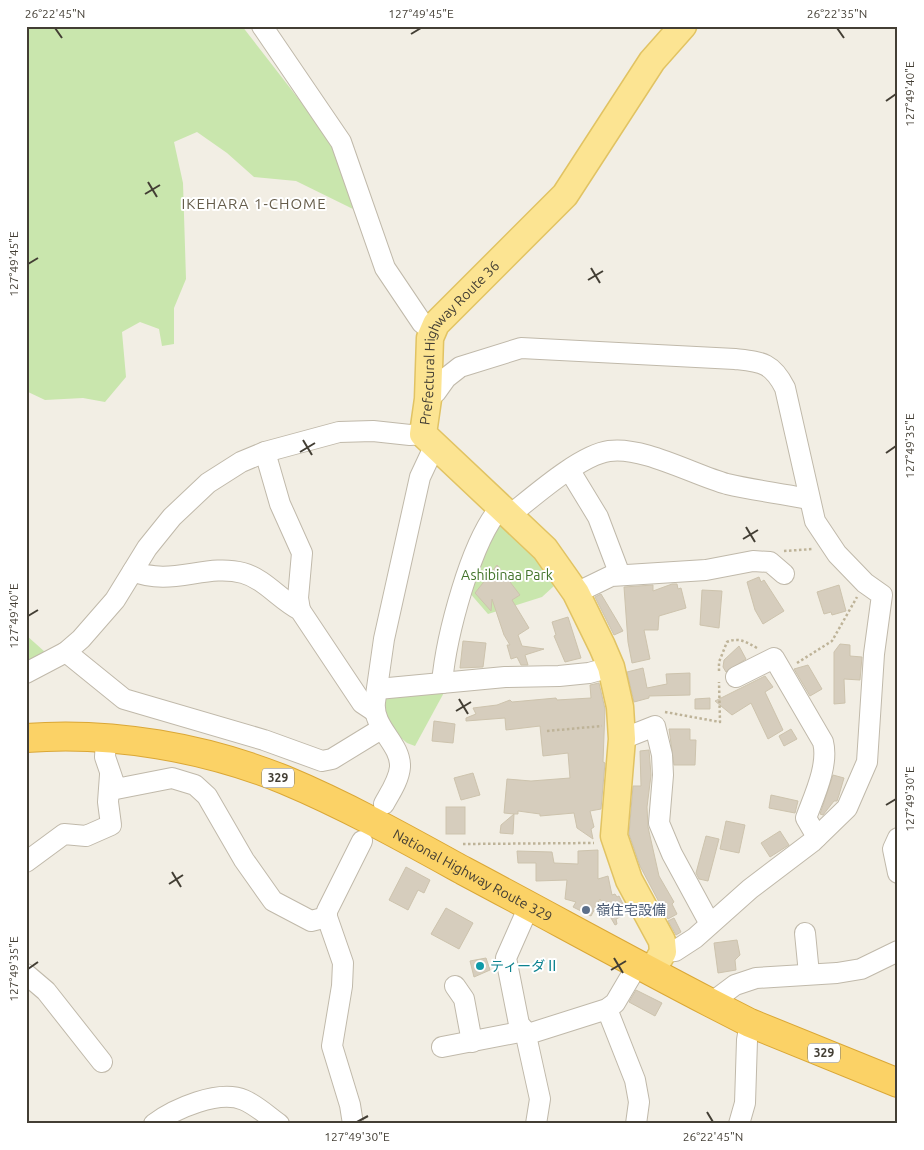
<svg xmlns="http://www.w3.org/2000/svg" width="924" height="1150" font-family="Ubuntu,'Noto Sans JP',sans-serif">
	<rect width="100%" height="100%" fill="#f2eee4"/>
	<g fill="#c9e6ad">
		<polygon points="26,26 242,26 332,142 353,209 296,181 254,177 227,153 197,132 174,142 183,183 186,279 174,308 174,344 162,346 159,329 140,322 122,332 126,377 105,402 83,398 45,400 26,391"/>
		<polygon points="498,520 534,557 554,586 542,597 488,614 468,591"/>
		<polygon points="26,635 45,652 26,662"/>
		<polygon points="447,687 415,746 407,743 387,726 383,692"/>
	</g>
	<g fill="#d6cdbd" stroke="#cdc3ad">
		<polygon points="497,565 520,595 512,600 529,628 518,635 522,646 544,649 525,655 528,665 521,665 517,657 511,659 507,645 510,645 504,635 492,599 491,611 475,593"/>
		<polygon points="759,577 761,582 764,580 784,611 763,624 755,610 747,582"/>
		<polygon points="672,584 677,584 678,589 681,588 686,608 659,616 658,630 644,630 650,659 632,663 628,642 624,587 653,585 653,591"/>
		<polygon points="839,585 846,611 832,615 831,612 824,614 817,592"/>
		<polygon points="702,590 722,591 719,628 700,625"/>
		<polygon points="601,594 616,619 623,631 614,635 595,597"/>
		<polygon points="568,617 581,658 565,662 554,636 556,635 552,622"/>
		<polygon points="463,641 486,643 483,667 460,668"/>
		<polygon points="840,644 850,645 850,656 862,657 860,680 844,679 845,703 834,704 834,652"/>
		<polygon points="739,646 746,659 726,672 723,667 724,660"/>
		<polygon points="808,665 822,689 810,696 794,669"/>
		<polygon points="643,668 647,688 667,684 666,674 690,673 690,695 649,696 649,698 634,702 627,672"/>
		<polygon points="765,676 773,687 765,692 783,730 768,739 751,703 732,715 715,701"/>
		<polygon points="599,683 605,709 603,762 605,763 601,809 590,811 594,827 591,829 593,839 577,828 574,813 540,816 540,814 518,811 518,814 514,814 513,834 500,833 501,825 514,814 504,813 507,779 531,781 570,778 568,753 543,756 540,726 506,730 505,718 466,721 466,718 476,714 473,708 497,705 510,700 512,702 556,698 557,700 591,698 590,685"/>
		<polygon points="710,698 710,709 695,709 695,699"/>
		<polygon points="434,721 455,724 453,743 432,741"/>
		<polygon points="669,729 690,729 690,740 696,740 695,765 674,765"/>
		<polygon points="791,729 797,739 784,746 779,736"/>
		<polygon points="649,750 651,775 647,807 648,827 659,876 674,902 672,904 677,914 668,919 640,866 629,834 633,786 641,786 640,751"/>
		<polygon points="473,773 480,795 461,800 454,778"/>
		<polygon points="833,775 844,778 839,795 837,801 834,801 823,815 820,814"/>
		<polygon points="771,795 798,801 795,813 769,808"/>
		<rect x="446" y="807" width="19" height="27"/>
		<polygon points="726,821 745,825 739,853 720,849"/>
		<polygon points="780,831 789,845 770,857 761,843"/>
		<polygon points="706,836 719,839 708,881 699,879 696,873"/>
		<polygon points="598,850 598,879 608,876 612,895 615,894 617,897 619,896 626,910 622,912 624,915 616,919 617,924 615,925 600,899 591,916 573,907 576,902 565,899 567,880 536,881 536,863 518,863 517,851 552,852 554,863 578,864 578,851"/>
		<polygon points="406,867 430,880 424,893 418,890 408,910 389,900"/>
		<polygon points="446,908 473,923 459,949 431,934"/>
		<polygon points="674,918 681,932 676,935 668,921"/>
		<polygon points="737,940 740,955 735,960 736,970 718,973 714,943"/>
		<polygon points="486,958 490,970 474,977 470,961"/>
		<polygon points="636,990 662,1003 655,1016 629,1002"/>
	</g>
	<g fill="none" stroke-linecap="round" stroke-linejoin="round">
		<g stroke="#c0b9aa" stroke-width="22">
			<g id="minor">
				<polyline points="262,26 341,142 385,268 422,323 432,331"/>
				<path d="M 428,399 L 436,392 L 446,378 L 460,367 L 521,348 L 735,359 C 761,362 772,362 785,388 L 815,521 L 837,554 L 865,583 L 882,595 L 874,654 L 867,762 L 847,808 L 812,842 L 750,889 L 695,938 L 675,951 L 663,952"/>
				<polyline points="265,452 280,504 302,553 298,598 300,610"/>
				<polyline points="570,471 598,517 620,575"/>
				<path d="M 510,515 C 534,496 580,455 609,451 C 643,446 694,475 727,484 C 752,490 778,493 803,498 L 808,496"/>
				<path d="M 133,571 C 171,587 206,563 243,573 C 265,579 280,600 300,610 L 362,703 L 374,711"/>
				<polyline points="576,593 611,576 706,570 753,561 770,562 784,574"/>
				<polyline points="66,652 124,699 264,740 322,761 332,759 381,729"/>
				<polyline points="26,673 66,652 81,639 115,600 147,548 172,517 208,483 241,462 265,452 339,432 373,431 410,435 423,434"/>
				<path d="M 736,677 L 774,658 L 823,742 C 829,765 814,796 806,818 L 817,837"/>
				<path d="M 442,683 C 446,638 471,538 502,506"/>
				<polyline points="378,689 505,677 559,676 589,673 611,667"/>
				<polyline points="106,739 105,757 116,789 172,778 195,785 207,796 244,860 273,901 311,921 327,917"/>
				<polyline points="622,739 655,726 662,755 663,775 659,823 672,854 710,924"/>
				<path d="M 384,804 C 390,793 399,780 400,767 C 401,743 372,728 375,702 L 384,639 L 420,477 L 435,445"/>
				<polyline points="898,838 893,849 898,873"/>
				<polyline points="26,862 64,834 86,836 111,825 108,802 110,775"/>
				<polyline points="529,906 506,958 519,1024 525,1031 540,1099 536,1124"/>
				<polyline points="805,933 809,974"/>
				<polyline points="26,974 46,991 102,1062"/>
				<polyline points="455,986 464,999 472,1042"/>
				<polyline points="711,1003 735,985 756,978 837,973 861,969 898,951"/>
				<polyline points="607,1009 635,1080 639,1102 636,1124"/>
				<polyline points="525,1035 607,1009 615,1003 638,964"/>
				<polyline points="442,1047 525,1031"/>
				<path d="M 154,1124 C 174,1109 219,1089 244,1100 C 256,1105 268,1116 279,1124"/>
				<polyline points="353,1124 350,1105 332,1046 342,986 343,963 327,917 327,911 362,841"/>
				<polyline points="739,1124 745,1103 747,1040 750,1023"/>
			</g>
		</g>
		<g stroke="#e1c363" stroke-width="29">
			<g id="major">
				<path id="s1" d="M 652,971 L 663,952 L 662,941 L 629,880 L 614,836 L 622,739 L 620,707 L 611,667 L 602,646 L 576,593 L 545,549 L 423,434 L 428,399 L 430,338 L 436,324 L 565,195 L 652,61 L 683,26"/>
			</g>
		</g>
		<g stroke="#daa736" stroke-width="30">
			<g id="highway">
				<path id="s2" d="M 26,738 C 112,731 206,748 285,780 C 347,806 406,839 464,871 C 547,915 628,960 711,1003 L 750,1023 L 898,1083"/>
			</g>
		</g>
		<g stroke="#beb398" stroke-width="2.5" stroke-dasharray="2.5 2.5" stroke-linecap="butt">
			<polyline points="784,551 813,549"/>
			<polyline points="797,663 832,641 857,597"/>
			<path d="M 719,671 L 719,662 L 727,642 C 739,637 746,642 757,648"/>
			<polyline points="665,712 720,722 719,682"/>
			<polyline points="547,731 602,726"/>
			<polyline points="463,844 594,843"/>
		</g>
		<use href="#minor" stroke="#fff" stroke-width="20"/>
		<use href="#major" stroke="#fce492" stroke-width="26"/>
		<use href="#highway" stroke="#fbd266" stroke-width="28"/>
	</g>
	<path fill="none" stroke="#433e34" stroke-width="2" d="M 55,28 L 62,38M 837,28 L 844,38M 411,34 L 421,28M 886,101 L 896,94M 148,182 L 157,197M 145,194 L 160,185M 28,264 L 38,258M 591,268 L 600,283M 588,280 L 603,271M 303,440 L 312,455M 300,452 L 315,443M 886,453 L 896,446M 746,527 L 755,542M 743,539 L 758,530M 28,616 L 38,610M 459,699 L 468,714M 456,711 L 471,702M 886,805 L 896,799M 172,872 L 181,887M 169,884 L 183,875M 614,958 L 623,973M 28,969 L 38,962M 611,970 L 626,961M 707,1112 L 713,1122M 357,1122 L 368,1116"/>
	<circle fill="#5c6f8a" stroke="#fff" stroke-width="2" cx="586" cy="910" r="5"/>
	<circle fill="#0f9aa8" stroke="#fff" stroke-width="2" cx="480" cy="966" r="5"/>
	<g text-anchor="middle" stroke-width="4" stroke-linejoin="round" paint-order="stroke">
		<g fill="#fff" stroke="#7b7871" stroke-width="1">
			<rect x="262" y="768.5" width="32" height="19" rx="4"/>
			<rect x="808" y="1043.5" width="32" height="19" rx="4"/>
		</g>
		<g font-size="12" font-weight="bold" fill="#433e34">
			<text x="278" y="782">329</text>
			<text x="824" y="1057">329</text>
		</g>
		<g font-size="14" fill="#433e34" stroke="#fff">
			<text dy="5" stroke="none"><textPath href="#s1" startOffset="726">Prefectural Highway Route 36</textPath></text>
			<text dy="5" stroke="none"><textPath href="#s2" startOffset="475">National Highway Route 329</textPath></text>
		</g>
		<g font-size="14" fill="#417329" stroke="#fff">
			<text x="507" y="580">Ashibinaa Park</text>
		</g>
		<g font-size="14" fill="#4e5e75" stroke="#fff" text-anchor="start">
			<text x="596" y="915">嶺住宅設備</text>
		</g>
		<g font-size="14" fill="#0d838f" stroke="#fff" text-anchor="start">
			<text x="490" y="971">ティーダⅡ</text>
		</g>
		<g font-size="15" letter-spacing="1" fill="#665d4b" stroke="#fff">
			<text x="254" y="209">IKEHARA 1-CHOME</text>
		</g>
	</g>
	<rect width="924" height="1150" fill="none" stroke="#ffffff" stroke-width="55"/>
	<rect x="28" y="28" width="868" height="1094" fill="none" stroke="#433e34" stroke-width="2"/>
	<g font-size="12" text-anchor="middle" fill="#433e34">
		<text x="55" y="18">26°22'45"N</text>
		<text x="421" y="18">127°49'45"E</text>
		<text x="837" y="18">26°22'35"N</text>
		<text transform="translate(910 94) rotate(-90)" y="4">127°49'40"E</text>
		<text transform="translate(14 264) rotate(-90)" y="4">127°49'45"E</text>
		<text transform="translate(910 446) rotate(-90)" y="4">127°49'35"E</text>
		<text transform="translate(14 616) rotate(-90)" y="4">127°49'40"E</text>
		<text transform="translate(910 799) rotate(-90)" y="4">127°49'30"E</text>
		<text transform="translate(14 969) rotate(-90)" y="4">127°49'35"E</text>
		<text x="357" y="1141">127°49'30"E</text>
		<text x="713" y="1141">26°22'45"N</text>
	</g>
</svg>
